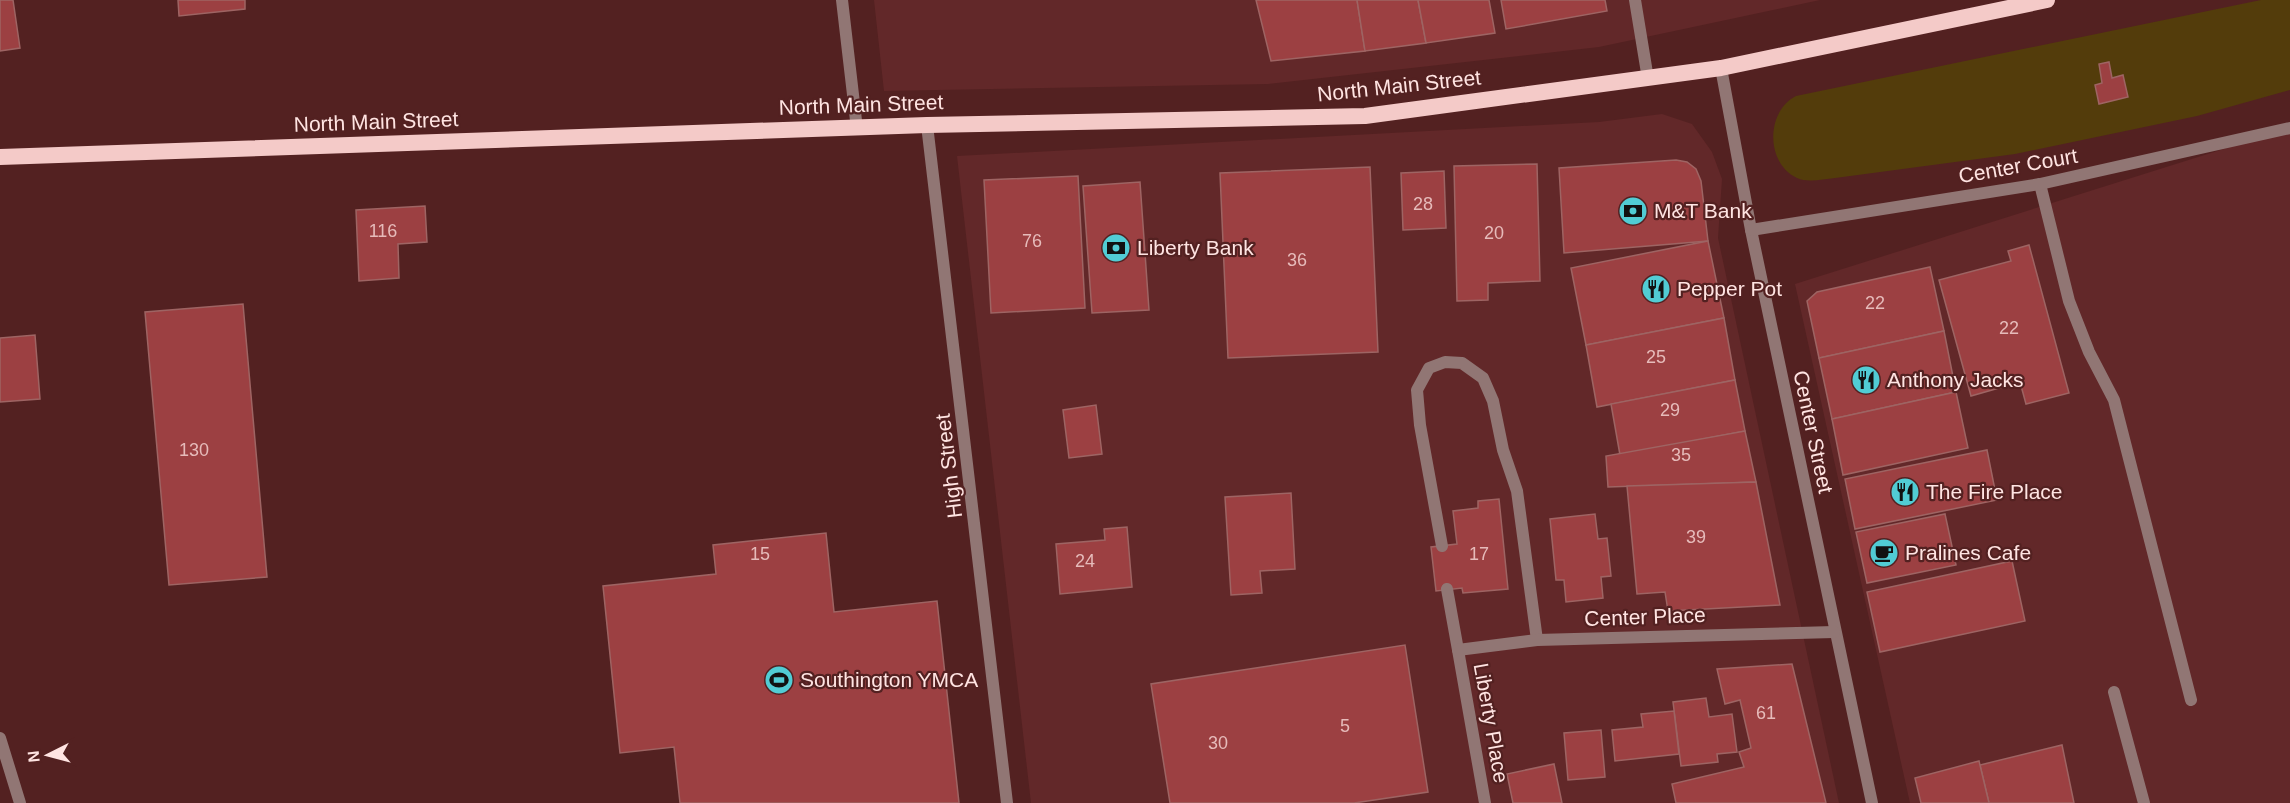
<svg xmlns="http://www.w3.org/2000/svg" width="2290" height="803" font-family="Helvetica,sans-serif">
	<rect width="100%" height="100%" fill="#532121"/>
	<g fill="#622829">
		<polygon points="874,0 1820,0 1599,47 1268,84 884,91"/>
		<polygon points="1662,114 1692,124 1712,152 1722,179 1718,238 1839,803 1031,803 957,156 1599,122"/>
		<polygon points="2290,128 2290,803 1910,803 1795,284"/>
	</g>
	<path fill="#533c0b" d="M 2261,0 L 2290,0 L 2290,90 L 2197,116 L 2015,154 L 1835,178 C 1823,179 1808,183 1797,178 C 1765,163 1766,111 1796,96 Z"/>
	<g fill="#9c4042" stroke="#9e6463" stroke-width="1.5">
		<polygon points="0,0 13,0 20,48 0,51"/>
		<polygon points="178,0 245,0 245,9 179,16"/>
		<polygon points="1256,0 1357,0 1365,51 1271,61"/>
		<polygon points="1357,0 1418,0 1426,43 1365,51"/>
		<polygon points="1418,0 1489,0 1495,33 1426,43"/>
		<polygon points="1501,0 1605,0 1607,11 1506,29"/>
		<polygon points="2109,62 2112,78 2123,75 2128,97 2099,104 2095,85 2102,83 2099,64"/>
		<polygon points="1676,160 1687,162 1696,169 1701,181 1708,241 1564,253 1559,168"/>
		<polygon points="1537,164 1540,281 1488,283 1488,300 1457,301 1454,166"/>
		<polygon points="1370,167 1378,352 1228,358 1220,173"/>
		<polygon points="1444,171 1446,228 1403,230 1401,173"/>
		<polygon points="1078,176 1085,308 991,313 984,180"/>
		<polygon points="1140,182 1149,310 1092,313 1083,186"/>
		<polygon points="425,206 427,242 398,244 399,278 359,281 356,210"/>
		<polygon points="1708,241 1724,318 1586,345 1571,268"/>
		<polygon points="2029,245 2069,393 2026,404 2020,382 1971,396 1939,280 2011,261 2008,251"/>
		<polygon points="1930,267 1944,331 1819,358 1807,301 1817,292"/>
		<polygon points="243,304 267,577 169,585 145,312"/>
		<polygon points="1724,318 1735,380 1597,407 1586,345"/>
		<polygon points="1944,331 1956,392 1832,419 1819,358"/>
		<polygon points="35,335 40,399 0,402 0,338"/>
		<polygon points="1735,380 1745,431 1620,455 1611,404"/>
		<polygon points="1956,392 1968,448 1843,475 1832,419"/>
		<polygon points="1096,405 1102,454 1069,458 1063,410"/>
		<polygon points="1745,431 1756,482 1608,487 1606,456"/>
		<polygon points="1987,450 1997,500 1855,529 1845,479"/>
		<polygon points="1756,482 1780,605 1668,611 1665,592 1637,594 1627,486"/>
		<polygon points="1291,493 1295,569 1260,571 1262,593 1231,595 1225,497"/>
		<polygon points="1499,499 1508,589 1463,593 1462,588 1436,591 1431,547 1457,544 1453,511 1478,508 1478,501"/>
		<polygon points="1595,514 1598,539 1607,538 1611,576 1601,577 1603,598 1566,602 1564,580 1556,580 1550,519"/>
		<polygon points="1945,514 1956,565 1867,583 1856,532"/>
		<polygon points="1127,527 1132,587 1060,594 1056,544 1105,540 1104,529"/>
		<polygon points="826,533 834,612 937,601 959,803 680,803 674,747 620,753 603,586 716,574 713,545"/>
		<polygon points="2012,561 2025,621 1880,652 1867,592"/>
		<polygon points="1405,645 1428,792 1354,803 1170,803 1151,684"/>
		<polygon points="1792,664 1826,803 1676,803 1672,784 1744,767 1739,752 1751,748 1740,700 1725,704 1717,669"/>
		<polygon points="1706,698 1709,717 1732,714 1737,752 1717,754 1718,762 1681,766 1673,702"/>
		<polygon points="1674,711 1679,754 1615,761 1612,730 1643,727 1641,714"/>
		<polygon points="1601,730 1605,777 1568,780 1564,733"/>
		<polygon points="2062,745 2074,803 1989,803 1980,765"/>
		<polygon points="1979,761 1989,803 1921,803 1915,778"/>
		<polygon points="1554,764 1562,803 1513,803 1507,774"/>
	</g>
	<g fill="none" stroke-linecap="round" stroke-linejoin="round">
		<g stroke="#917674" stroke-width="12">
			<polyline points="2040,184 2069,301 2089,352 2114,400 2191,700"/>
			<polyline points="1442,546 1420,425 1417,390 1429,368 1445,362 1462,363 1483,378 1493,401 1503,450 1517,491 1537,640"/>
			<polyline points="1447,589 1458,650"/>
			<polyline points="2114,692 2144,803"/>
		</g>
		<g stroke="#917674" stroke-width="12">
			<polyline points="842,0 857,129"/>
			<polyline points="1635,0 1648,79"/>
			<polyline points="1721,68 1751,230 1872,803"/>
			<polyline points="927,125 1007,803"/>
			<polyline points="1751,230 2040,184 2290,128"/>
			<polyline points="0,738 20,803"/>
			<polyline points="1485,803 1458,650 1537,640 1834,632"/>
		</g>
		<polyline stroke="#f4cac8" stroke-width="16" points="0,157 927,125 1365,116 1721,68 2047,0"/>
	</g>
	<defs>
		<g id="bank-disc" transform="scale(1.5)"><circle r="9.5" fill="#51ccd4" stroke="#532121"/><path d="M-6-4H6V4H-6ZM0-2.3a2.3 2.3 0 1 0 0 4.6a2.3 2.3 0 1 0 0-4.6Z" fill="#111"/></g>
		<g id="restaurant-disc" transform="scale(1.5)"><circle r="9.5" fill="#51ccd4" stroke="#532121"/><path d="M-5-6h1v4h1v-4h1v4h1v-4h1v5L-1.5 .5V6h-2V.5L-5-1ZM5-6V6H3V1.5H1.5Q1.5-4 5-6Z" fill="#111"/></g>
		<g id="cafe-disc" transform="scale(1.5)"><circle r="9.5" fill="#51ccd4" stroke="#532121"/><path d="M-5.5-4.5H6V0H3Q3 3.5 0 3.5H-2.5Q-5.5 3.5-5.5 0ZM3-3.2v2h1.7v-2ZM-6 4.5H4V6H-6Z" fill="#111"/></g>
		<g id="stadium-disc" transform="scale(1.5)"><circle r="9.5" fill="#51ccd4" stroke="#532121"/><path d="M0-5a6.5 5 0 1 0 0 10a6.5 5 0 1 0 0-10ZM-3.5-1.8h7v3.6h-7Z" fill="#111"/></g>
	</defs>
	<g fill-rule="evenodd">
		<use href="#bank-disc" x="1633" y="211"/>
		<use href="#bank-disc" x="1116" y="248"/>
		<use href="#restaurant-disc" x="1656" y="289"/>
		<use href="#restaurant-disc" x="1866" y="380"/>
		<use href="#restaurant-disc" x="1905" y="492"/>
		<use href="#cafe-disc" x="1884" y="553"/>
		<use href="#stadium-disc" x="779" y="680"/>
	</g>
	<g text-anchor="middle" stroke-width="4.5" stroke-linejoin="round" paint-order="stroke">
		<g font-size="18" fill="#e6bbba">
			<text x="1423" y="210">28</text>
			<text x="383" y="237">116</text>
			<text x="1494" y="239">20</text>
			<text x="1032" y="247">76</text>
			<text x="1297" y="266">36</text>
			<text x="1875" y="309">22</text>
			<text x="2009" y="334">22</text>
			<text x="1656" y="363">25</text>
			<text x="1670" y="416">29</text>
			<text x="194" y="456">130</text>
			<text x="1681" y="461">35</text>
			<text x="1696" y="543">39</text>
			<text x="760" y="560">15</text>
			<text x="1479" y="560">17</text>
			<text x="1085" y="567">24</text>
			<text x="1766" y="719">61</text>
			<text x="1345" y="732">5</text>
			<text x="1218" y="749">30</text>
		</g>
		<g font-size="21" fill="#ffe4e2" stroke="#532121">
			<text transform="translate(1399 86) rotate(-6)" y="7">North Main Street</text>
			<text transform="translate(861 105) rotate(-2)" y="7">North Main Street</text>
			<text transform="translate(376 122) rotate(-2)" y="7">North Main Street</text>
			<text transform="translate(2018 166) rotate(-10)" y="7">Center Court</text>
			<text transform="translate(1813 432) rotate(78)" y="7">Center Street</text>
			<text transform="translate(949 466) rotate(-97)" y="7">High Street</text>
			<text transform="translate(1645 617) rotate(-2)" y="7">Center Place</text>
			<text transform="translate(1491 723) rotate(80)" y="7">Liberty Place</text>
		</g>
		<g font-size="21" fill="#ffe4e2" stroke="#532121" text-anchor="start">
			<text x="1654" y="218">M&amp;T Bank</text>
			<text x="1137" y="255">Liberty Bank</text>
			<text x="1677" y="296">Pepper Pot</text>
			<text x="1887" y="387">Anthony Jacks</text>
			<text x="1926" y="499">The Fire Place</text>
			<text x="1905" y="560">Pralines Cafe</text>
			<text x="800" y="687">Southington YMCA</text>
		</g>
	</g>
	<g transform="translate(48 755) rotate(264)" stroke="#532121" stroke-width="4.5" paint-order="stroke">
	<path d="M0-4.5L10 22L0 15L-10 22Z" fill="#ffe4e2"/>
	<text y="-9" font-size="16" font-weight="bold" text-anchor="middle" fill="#ffe4e2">N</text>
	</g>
</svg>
